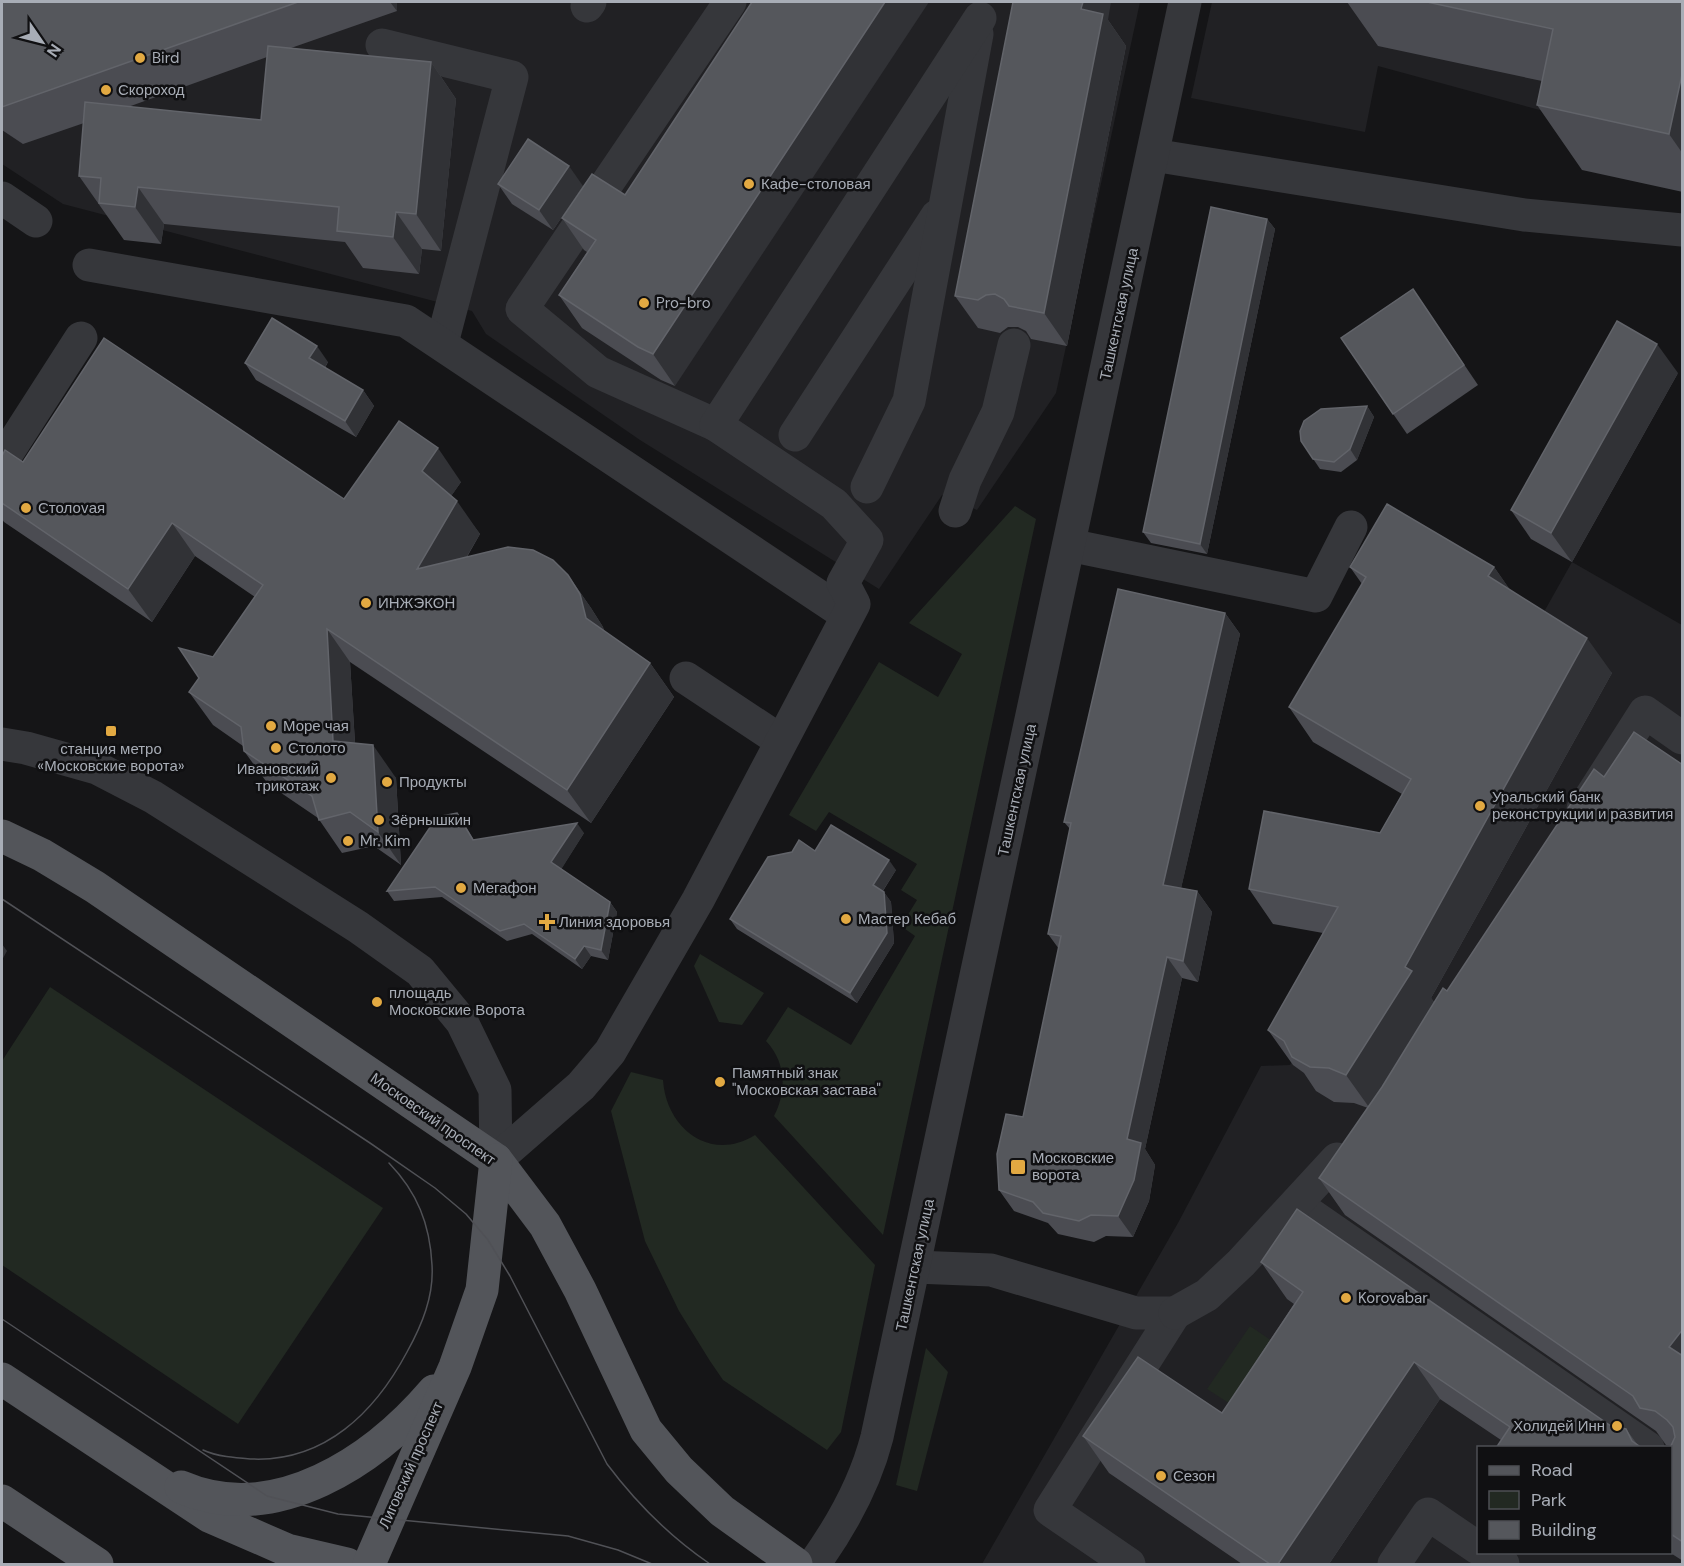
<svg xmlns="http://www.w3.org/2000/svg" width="1684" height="1566" font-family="'DM Sans',sans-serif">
	<rect width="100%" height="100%" fill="#151517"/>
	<g fill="#212124" fill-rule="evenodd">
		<polygon points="2,2 1140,2 1056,393 977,510 942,495 879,589 640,440 486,334 472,311 63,204 2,164"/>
		<polygon points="1212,2 1682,2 1584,122 1378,66 1365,132 1191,98"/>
		<path d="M 1572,562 L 1682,625 L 1682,1564 L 982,1564 L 1178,1223 L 1261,1066 L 1290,1065 ZM 1478,1448 L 1670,1448 L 1670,1552 L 1478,1552 Z"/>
	</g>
	<g fill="#222922">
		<path d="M 1015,506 L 1036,519 L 883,1235 L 774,1116 C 787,1091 786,1062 766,1041 L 788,1007 L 851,1045 L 915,936 L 901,926 L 917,900 L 901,890 L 917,864 L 829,812 L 816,831 L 789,815 L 879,662 L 938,697 L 962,654 L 909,623 Z"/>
		<polygon points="700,954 764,993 742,1025 719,1022 694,966"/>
		<polygon points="50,987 383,1208 238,1424 2,1265 2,1061"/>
		<path d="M 631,1072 L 663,1080 C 666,1128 710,1163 755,1135 L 875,1265 L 841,1432 L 827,1450 L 723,1380 L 710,1361 L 679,1311 L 645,1241 L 611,1111 Z"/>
		<polygon points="1250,1326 1297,1358 1255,1420 1207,1389"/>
		<polygon points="926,1348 948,1372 917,1491 896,1485"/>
	</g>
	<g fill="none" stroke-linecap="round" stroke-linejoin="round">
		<g stroke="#36373b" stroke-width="33">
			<polyline points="587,6 590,2"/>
			<polyline points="382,45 512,77 442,343"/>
			<polyline points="1153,155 1524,215 1682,230"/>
			<polyline points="2,198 36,221"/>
			<polyline points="89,265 406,321 847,615"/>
			<polyline points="716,425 598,372 522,309 730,2"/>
			<polyline points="795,435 937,216"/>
			<polyline points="2,461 81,338"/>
			<polyline points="867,487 909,401 977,34"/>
			<polyline points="955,511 965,480 998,412 1014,345"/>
			<polyline points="1069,545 1316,596 1351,527"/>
			<polyline points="686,678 781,741"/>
			<polyline points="2,744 26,748 97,768 153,797 358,927 420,971 462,1022 495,1090 496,1160"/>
			<polyline points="1583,809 1645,712 1682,738"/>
			<polyline points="496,1160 581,1086 610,1052 698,900 854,604 843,583 867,540 834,504 716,425 980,18"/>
			<polyline points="1297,1205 1648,1448"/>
			<polyline points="915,1267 991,1270 1136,1313 1175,1313 1050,1510 1129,1564"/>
			<polyline points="1175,1313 1207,1295 1241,1263 1337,1159"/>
			<polyline points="1485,1552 1503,1564"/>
			<path d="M 814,1564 C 842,1525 865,1484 877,1437 L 1185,2"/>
			<polyline points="1394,1564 1428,1514 1478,1548"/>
		</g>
		<g stroke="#53555a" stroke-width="33">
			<polyline points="2,836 42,855 95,887 496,1160 545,1225 580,1290 646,1430 679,1470 722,1511 796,1564"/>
			<polyline points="2,1379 209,1516 287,1550 347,1564"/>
			<path d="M 181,1487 C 276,1528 375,1460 434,1391"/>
			<polyline points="2,1501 97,1564"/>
			<polyline points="369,1564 455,1367 482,1290 496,1160"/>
		</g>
		<g stroke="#505156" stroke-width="1.5">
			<path d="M 2,899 L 370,1143 L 435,1188 L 466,1214 L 488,1240 L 510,1276 L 607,1464 C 637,1504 669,1536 710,1564"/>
			<polyline points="2,1319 267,1496 338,1514 568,1536 618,1550 652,1564"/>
			<path d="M 203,1450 C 218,1457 237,1458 252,1459 C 325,1462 375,1412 407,1352 C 422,1325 434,1296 432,1265 C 430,1224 417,1192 389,1163"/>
		</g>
	</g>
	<g fill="#4b4c52" fill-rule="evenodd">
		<path d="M 2,2 L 397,2 L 397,11 L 291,48 L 431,62 L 456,99 L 441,251 L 422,249 L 419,274 L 363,268 L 345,242 L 164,224 L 161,244 L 124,240 L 79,176 L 84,123 L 23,144 L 2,130 ZM 267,57 L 261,120 L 128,107 Z"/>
		<polygon points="1347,2 1683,2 1683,192 1582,170 1537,105 1542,81 1378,46"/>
		<polygon points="1108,20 1126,46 1067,346 1031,339 1026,331 1018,327 1008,327 1000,333 978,328 955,296"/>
		<polygon points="498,184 583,186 553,230 512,204"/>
		<polygon points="625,195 675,386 661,380 582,328 559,295 587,252 584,250 562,218"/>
		<polygon points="1267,219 1275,229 1207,554 1151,543 1143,532"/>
		<polygon points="1413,289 1478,385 1407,434 1341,338"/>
		<polygon points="328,362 325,368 363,390 374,406 356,437 256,380 245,363"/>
		<polygon points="1678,373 1572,562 1531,539 1511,510"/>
		<polygon points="1367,406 1374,417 1357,460 1341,472 1320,469 1301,441"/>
		<polygon points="2,456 23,462 344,499 461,482 451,496 480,534 467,557 568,575 591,608 603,627 604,631 650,663 674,697 591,823 350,662 355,743 396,778 401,865 374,846 342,853 318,818 268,784 244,751 243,746 213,725 189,692 255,597 195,556 152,622 4,522 2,519"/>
		<polygon points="1350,567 1494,567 1510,590 1612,673 1431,998 1434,1002 1447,991 1604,777 1683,765 1683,1561 1669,1552 1671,1552 1671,1446 1666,1445 1656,1431 1345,1215 1319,1178 1368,1108 1354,1103 1334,1102 1316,1091 1304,1073 1293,1065 1268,1030 1323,933 1273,924 1249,889 1380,833 1402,794 1313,742 1289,707 1362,584"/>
		<polygon points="1225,613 1240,634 1181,888 1197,891 1212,912 1198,982 1182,978 1145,1149 1155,1165 1149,1201 1133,1237 1106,1236 1094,1242 1058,1234 1048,1223 1014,1211 999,1190 1023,1117 1059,949 1048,934 1070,829 1064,822"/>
		<polygon points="457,813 474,840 584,833 561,869 610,902 617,912 608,960 591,956 582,969 532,934 507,941 442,897 394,901 387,891"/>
		<polygon points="815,851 896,870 883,891 891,902 894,943 857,1003 737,929 730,919"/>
		<polygon points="1261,1262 1611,1426 1626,1429 1637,1444 1501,1440 1440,1399 1329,1564 1242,1564 1109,1473 1083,1436 1222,1413 1294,1304 1287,1299"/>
	</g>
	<g fill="#313236">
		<polygon points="390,2 397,2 397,11"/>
		<polygon points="885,2 929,2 675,386 653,354"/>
		<polygon points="1083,2 1111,2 1108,20 1126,46 1067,346 1044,313"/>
		<polygon points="431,62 456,99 441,251 416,214"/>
		<polygon points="1683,70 1683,154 1669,134"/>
		<polygon points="569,166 583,186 553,230 539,210"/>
		<polygon points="138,187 164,224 161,244 135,207"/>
		<polygon points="396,212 422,249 419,274 393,237"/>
		<polygon points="1267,219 1275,229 1207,554 1200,544"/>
		<polygon points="1657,344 1678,373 1572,562 1551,533"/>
		<polygon points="317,346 328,362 320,375 309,358"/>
		<polygon points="363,390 374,406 356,437 345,421"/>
		<polygon points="1367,406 1374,417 1357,460 1350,449"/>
		<polygon points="438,448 461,482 445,505 422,471"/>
		<polygon points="457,501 480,534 440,602 417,569"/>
		<polygon points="172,523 195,556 152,622 128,589"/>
		<polygon points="1494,567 1518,601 1488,576"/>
		<polygon points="568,575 591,608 603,627 609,651 586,618"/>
		<polygon points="1225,613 1240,634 1177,906 1163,885"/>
		<polygon points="327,629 350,662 357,775 333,741"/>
		<polygon points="1587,638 1612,673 1431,998 1437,1006 1371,1110 1346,1075 1405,967"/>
		<polygon points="650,663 674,697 591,823 567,790"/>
		<polygon points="373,745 396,778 401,865 378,832"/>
		<polygon points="577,823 584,833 559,873 551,862"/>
		<polygon points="889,860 896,870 880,895 873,885"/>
		<polygon points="1197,891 1212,912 1198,982 1183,961"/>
		<polygon points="884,892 891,902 894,943 857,1003 850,993"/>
		<polygon points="610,902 617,912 608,960 601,950"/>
		<polygon points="2,944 7,951 2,960"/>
		<polygon points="584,946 591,956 582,969 575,959"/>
		<polygon points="1167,957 1182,978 1145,1149 1155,1165 1149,1201 1133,1237 1118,1216 1127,1139"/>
		<polygon points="1683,1329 1683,1366 1669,1347"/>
		<polygon points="1414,1362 1440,1399 1329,1564 1278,1564"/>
	</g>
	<g fill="#55575c" stroke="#62646a" stroke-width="1.5">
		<polygon points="2,2 298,2 2,107"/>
		<polygon points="752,2 885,2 653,354 638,347 559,295 596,240 562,218 592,174 625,195"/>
		<polygon points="1013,2 1083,2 1081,9 1103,14 1044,313 1009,306 1004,299 995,294 986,295 978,300 955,296"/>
		<polygon points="1427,2 1683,2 1683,70 1669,134 1537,105 1553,29"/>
		<polygon points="268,46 431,62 416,214 396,212 393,237 337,231 339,207 138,187 135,207 99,203 101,178 79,176 85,102 261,120"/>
		<polygon points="528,139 569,166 539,210 498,184"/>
		<polygon points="1211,207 1267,219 1200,544 1143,532"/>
		<polygon points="1413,289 1464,365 1393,414 1341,338"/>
		<polygon points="272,318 317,346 309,358 363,390 345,421 245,363"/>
		<polygon points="1617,321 1657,344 1551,533 1511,510"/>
		<polygon points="104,338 344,499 399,421 438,448 422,471 457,501 417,569 508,547 533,550 553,560 568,575 580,594 586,618 650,663 567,790 327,629 333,741 373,745 378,832 350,812 319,820 312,796 244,751 241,727 189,692 199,678 179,648 213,657 263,585 172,523 128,589 2,503 2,456 5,450 23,462"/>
		<polygon points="1367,406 1350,449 1334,462 1313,459 1301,441 1300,431 1304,421 1321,409"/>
		<polygon points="1387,504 1494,567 1488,576 1587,638 1405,967 1412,971 1346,1075 1329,1068 1310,1067 1292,1057 1284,1041 1268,1030 1338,907 1249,889 1264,811 1380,833 1411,779 1289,707 1366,577 1350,567"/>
		<polygon points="1118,589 1225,613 1163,885 1197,891 1183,961 1167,957 1127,1139 1141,1143 1134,1180 1118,1216 1091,1215 1079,1221 1043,1213 1033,1202 999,1190 997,1154 1006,1114 1023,1117 1061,936 1048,934 1071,823 1064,822"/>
		<polygon points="1634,732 1683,765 1683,1329 1669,1347 1683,1356 1683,1542 1671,1534 1671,1448 1670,1448 1675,1437 1673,1427 1667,1420 1655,1411 1640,1408 1633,1396 1319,1178 1382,1087 1443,988 1447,991 1594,769 1604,777"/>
		<polygon points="457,813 473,840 577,823 551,862 610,902 601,950 584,946 575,959 524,924 500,931 435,887 387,891 437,817"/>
		<polygon points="831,825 889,860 873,885 884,892 887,933 850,993 730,919 768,857 792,852 799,840 815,851"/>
		<polygon points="1297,1209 1611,1426 1626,1429 1632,1441 1642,1448 1496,1448 1510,1427 1414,1362 1278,1564 1270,1564 1083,1436 1138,1357 1222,1413 1303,1292 1261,1262"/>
	</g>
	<g fill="#e2a942" stroke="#101012" stroke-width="2">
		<circle cx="140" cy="58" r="6"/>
		<circle cx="106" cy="90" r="6"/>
		<circle cx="749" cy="184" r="6"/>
		<circle cx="644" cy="303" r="6"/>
		<circle cx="26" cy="508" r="6"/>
		<circle cx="366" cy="603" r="6"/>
		<circle cx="271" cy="726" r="6"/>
		<rect x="105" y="725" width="12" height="12" rx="3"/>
		<circle cx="276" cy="748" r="6"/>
		<circle cx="331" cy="778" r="6"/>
		<circle cx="387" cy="782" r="6"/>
		<circle cx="1480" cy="806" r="6"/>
		<circle cx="379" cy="820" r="6"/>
		<circle cx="348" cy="841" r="6"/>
		<circle cx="461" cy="888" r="6"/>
		<circle cx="846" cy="919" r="6"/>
		<path d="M544 913h6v6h6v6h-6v6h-6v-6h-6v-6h6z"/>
		<circle cx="377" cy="1002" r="6"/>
		<circle cx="720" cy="1082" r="6"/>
		<rect x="1010" y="1159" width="16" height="16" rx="3"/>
		<circle cx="1346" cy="1298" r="6"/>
		<circle cx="1617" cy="1426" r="6"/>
		<circle cx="1161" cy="1476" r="6"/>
	</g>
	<g text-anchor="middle" stroke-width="5" stroke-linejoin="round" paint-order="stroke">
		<g font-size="15" fill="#a8adb6" stroke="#101012" text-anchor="start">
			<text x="152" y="63">Bird</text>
			<text x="118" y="95">Скороход</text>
			<text x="761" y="189">Кафе-столовая</text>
			<text x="656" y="308">Pro-bro</text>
			<text x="38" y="513">Столоvая</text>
			<text x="378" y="608">ИНЖЭКОН</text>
			<text x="283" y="731">Море чая</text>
			<text x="288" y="753">Столото</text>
			<text x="111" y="754" text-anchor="middle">станция метро<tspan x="111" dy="17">«Московские ворота»</tspan></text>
			<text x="319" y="774" text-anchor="end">Ивановский<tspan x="319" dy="17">трикотаж</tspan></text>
			<text x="399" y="787">Продукты</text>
			<text x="1492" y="802">Уральский банк<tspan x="1492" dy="17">реконструкции и развития</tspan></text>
			<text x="391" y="825">Зёрнышкин</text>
			<text x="360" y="846">Mr. Kim</text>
			<text x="473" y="893">Мегафон</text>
			<text x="858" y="924">Мастер Кебаб</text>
			<text x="559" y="927">Линия здоровья</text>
			<text x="389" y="998">площадь<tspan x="389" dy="17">Московские Ворота</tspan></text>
			<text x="732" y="1078">Памятный знак<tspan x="732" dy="17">"Московская застава"</tspan></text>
			<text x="1032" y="1163">Московские<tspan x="1032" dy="17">ворота</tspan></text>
			<text x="1358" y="1303">Korovabar</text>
			<text x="1605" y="1431" text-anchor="end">Холидей Инн</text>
			<text x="1173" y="1481">Сезон</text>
		</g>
		<g font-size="15" fill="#a8adb6" stroke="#101012">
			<text transform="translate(1119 314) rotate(-78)" y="5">Ташкентская улица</text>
			<text transform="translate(1017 790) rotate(-78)" y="5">Ташкентская улица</text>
			<text transform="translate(433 1119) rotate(35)" y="5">Московский проспект</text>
			<text transform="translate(915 1265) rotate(-78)" y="5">Ташкентская улица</text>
			<text transform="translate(411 1465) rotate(-66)" y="5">Лиговский проспект</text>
		</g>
	</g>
	<rect width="1684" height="1566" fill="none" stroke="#a8adb6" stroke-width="6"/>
	<rect x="1477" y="1446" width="195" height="108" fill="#101012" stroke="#4d4f54" stroke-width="1.5"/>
	<rect x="1489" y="1466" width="30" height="9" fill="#53555a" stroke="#4d4f54" stroke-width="1.5"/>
	<text x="1531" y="1476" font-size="18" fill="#a8adb6">Road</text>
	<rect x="1489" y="1491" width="30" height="18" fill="#222922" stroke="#4d4f54" stroke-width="1.5"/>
	<text x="1531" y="1506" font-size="18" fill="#a8adb6">Park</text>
	<rect x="1489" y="1521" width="30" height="18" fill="#55575c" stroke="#4d4f54" stroke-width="1.5"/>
	<text x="1531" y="1536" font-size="18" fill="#a8adb6">Building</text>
	<g transform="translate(42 42) rotate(125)" stroke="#101012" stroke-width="4.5" paint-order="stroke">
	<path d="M0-4.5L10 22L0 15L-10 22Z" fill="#a8adb6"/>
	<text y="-9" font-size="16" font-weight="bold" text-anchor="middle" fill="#a8adb6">N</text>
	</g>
</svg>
